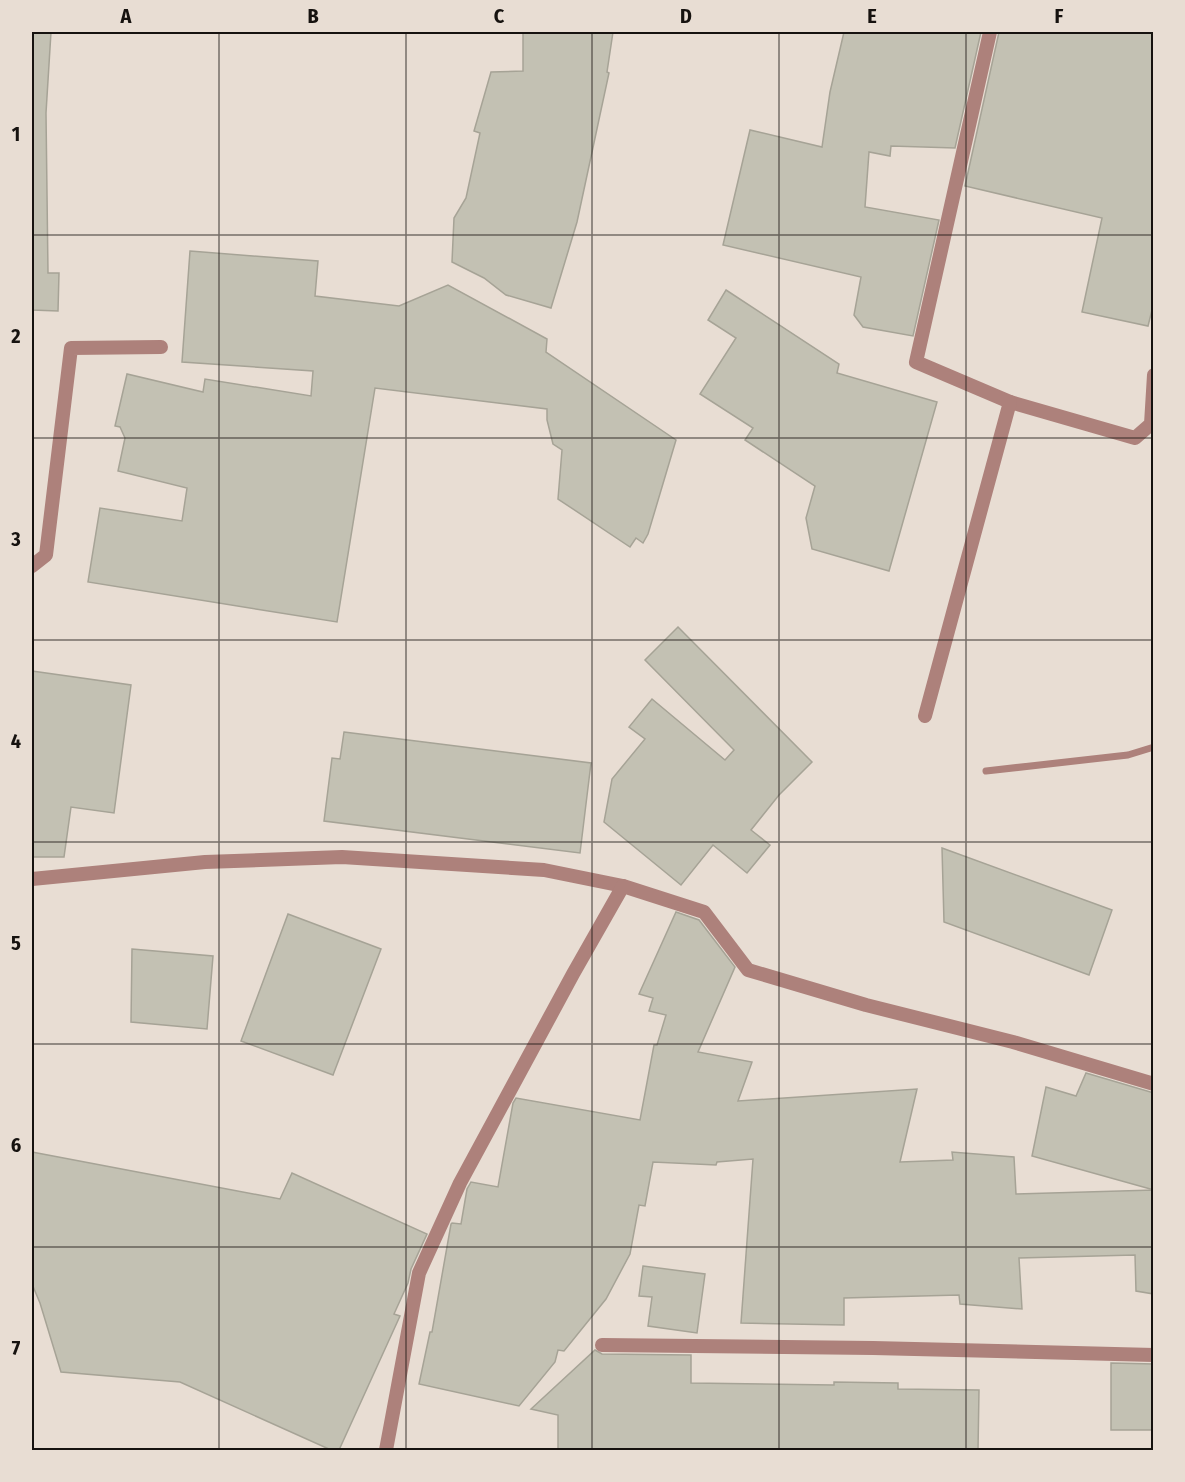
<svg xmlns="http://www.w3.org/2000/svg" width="1185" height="1482" font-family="'Fira Sans Condensed',sans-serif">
	<rect width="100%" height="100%" fill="#e8ddd3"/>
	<g fill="#c3c1b3" stroke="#a6a396" stroke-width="1.5">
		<polygon points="32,32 51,32 46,113 48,273 59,273 58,311 32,310"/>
		<polygon points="523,32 613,32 607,72 609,73 577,222 551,308 506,295 484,278 452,262 454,218 466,198 480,133 474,131 491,72 523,71"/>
		<polygon points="844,32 981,32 955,148 891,146 890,156 869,152 865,207 939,220 913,336 863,327 854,315 861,277 723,245 750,130 822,147 830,92"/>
		<polygon points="999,32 1154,32 1154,302 1148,326 1082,312 1102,218 965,186"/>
		<polygon points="190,251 318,261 315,296 399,306 448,285 547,339 546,352 676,440 648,534 643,543 636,538 630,547 558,499 562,450 553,444 547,420 547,409 375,388 337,622 88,582 100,508 182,521 187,488 118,471 125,438 120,427 115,426 127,374 203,392 205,379 311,396 313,371 182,362"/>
		<polygon points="726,290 839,364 837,373 937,402 889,571 812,549 806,518 815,486 745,440 753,428 700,394 736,338 708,320"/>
		<polygon points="678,627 812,762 779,795 751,830 770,845 747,873 713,845 681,885 604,822 612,779 645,739 629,727 652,699 725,760 734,750 645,660"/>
		<polygon points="32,671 131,685 114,813 71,807 64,857 32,857"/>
		<polygon points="344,732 591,763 580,853 324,821 332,758 340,759"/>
		<polygon points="942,848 1112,910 1089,975 944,922"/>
		<polygon points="676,912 699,920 735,967 698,1052 752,1062 738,1101 917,1089 900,1162 953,1160 952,1152 1014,1157 1016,1194 1154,1190 1154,1294 1136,1291 1135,1255 1019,1258 1022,1309 960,1304 959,1295 844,1298 844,1325 741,1323 753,1159 717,1162 716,1165 653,1162 645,1206 639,1205 630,1254 606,1299 564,1351 558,1350 555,1362 519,1406 419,1384 430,1332 432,1332 451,1224 452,1223 461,1224 467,1189 471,1182 498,1187 513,1103 516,1098 640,1120 654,1045 657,1045 666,1015 649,1011 653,998 639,994"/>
		<polygon points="288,914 381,949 333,1075 241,1041"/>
		<polygon points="132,949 213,956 207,1029 131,1022"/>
		<polygon points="1086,1073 1154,1093 1154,1190 1032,1156 1046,1087 1076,1096"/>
		<polygon points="32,1152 280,1199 292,1173 427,1234 411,1269 408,1283 394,1314 400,1316 339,1450 331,1450 180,1382 61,1372 40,1303 32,1284"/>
		<polygon points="643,1266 705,1274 697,1333 648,1326 652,1297 639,1296"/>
		<polygon points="595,1350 602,1354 691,1355 691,1383 834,1385 834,1382 898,1383 898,1389 979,1390 978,1450 558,1450 558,1415 531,1409"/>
		<polygon points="1111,1363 1154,1364 1154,1430 1111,1430"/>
	</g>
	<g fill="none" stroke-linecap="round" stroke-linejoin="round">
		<polyline stroke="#ad817b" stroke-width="7" points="986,771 1128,755 1154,747"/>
		<g stroke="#ad817b" stroke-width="14">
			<polyline points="1010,402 1135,438 1151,424 1154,375"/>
			<polyline points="32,566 46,555 71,348 161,347"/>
			<polyline points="925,716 1010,402 916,362 990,32"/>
			<polyline points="32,879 205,862 342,857 544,870 623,886"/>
			<polyline points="602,1345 873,1348 1154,1355"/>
			<polyline points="386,1450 419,1273 460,1183 573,974 623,886 704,912 748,970 866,1005 1013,1042 1154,1084"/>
		</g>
	</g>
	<path fill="none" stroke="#16120f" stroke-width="1.5" stroke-opacity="0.55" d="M 219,32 L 219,1450M 406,32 L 406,1450M 592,32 L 592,1450M 779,32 L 779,1450M 966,32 L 966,1450M 32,235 L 1154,235M 32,438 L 1154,438M 32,640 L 1154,640M 32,842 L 1154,842M 32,1044 L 1154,1044M 32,1247 L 1154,1247"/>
	<rect width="1185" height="1482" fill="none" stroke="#e8ddd3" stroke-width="66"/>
	<rect x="33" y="33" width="1119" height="1416" fill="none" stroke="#16120f" stroke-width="2"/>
	<g font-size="20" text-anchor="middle" font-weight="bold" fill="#16120f">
		<text x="126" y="23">A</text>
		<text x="313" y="23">B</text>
		<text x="499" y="23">C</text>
		<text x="686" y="23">D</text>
		<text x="872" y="23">E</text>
		<text x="1059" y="23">F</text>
		<text x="16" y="141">1</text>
		<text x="16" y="343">2</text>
		<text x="16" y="546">3</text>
		<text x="16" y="748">4</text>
		<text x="16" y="950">5</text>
		<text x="16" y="1152">6</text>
		<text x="16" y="1355">7</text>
	</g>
</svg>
